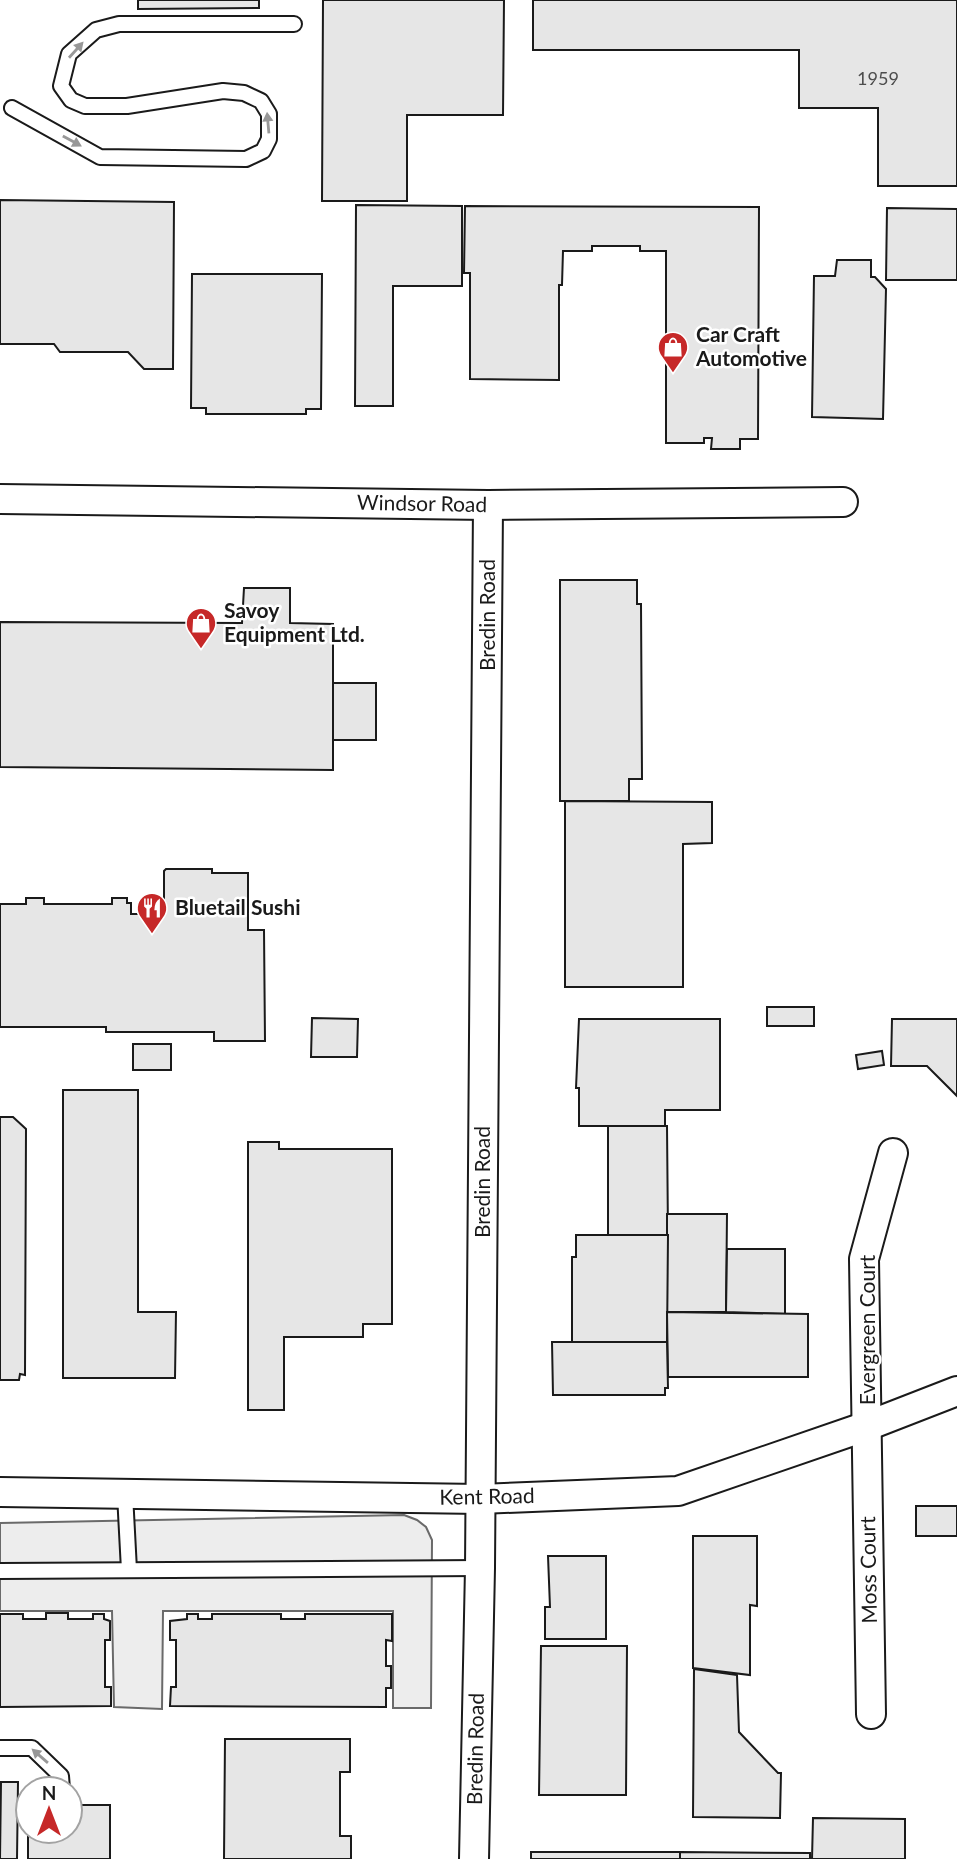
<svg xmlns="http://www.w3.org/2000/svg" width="957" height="1859" font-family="Lato,sans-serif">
	<rect width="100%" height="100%" fill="#fff"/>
	<polygon fill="#ededed" stroke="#6a6a6a" stroke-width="2" points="404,1515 417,1520 426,1527 432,1540 431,1708 393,1708 393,1611 163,1611 162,1709 114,1707 112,1611 0,1611 0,1523"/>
	<g fill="#e6e6e6" stroke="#1a1a1a" stroke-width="2">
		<polygon points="138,0 259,0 259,8 138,9"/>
		<polygon points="323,0 504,0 503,115 407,115 407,201 322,201"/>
		<polygon points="533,0 957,0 957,186 878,186 878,108 799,108 799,50 533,50"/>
		<polygon points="0,200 174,202 173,369 144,369 128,352 60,352 54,344 0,344"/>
		<polygon points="356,205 462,206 462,286 393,286 393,406 355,406"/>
		<polygon points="465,206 759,207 758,439 740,439 740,449 711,449 712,438 704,438 704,443 666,443 666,251 640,251 640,246 592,246 592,251 563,251 562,285 559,285 559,380 470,379 470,273 464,273"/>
		<polygon points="887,208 957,209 957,280 886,280"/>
		<polygon points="837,260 871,260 871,277 875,277 886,289 883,419 812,417 814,276 835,276"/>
		<polygon points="192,274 322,274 321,409 306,409 306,414 206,414 206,408 191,408"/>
		<polygon points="560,580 637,580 637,604 641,604 642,779 629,779 629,801 560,801"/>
		<polygon points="244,588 290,588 290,623 333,624 333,770 0,767 0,622 242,623"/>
		<rect x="333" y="683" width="43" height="57"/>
		<polygon points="565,801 712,802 712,843 683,844 683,987 565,987"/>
		<polygon points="166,869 212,869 212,873 248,873 248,930 264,930 265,1041 214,1041 214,1032 106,1032 106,1027 0,1027 0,904 26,904 26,898 44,898 44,904 112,904 112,898 127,898 127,903 131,903 131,914 164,914 164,871"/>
		<rect x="767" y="1007" width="47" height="19"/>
		<polygon points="312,1018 358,1019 357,1057 311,1057"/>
		<polygon points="579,1019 720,1019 720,1110 665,1110 665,1126 579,1126 579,1088 576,1088"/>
		<polygon points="892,1019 957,1019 957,1096 927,1066 891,1066"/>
		<rect x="133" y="1044" width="38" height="26"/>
		<polygon points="882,1051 884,1065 858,1069 856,1055"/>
		<polygon points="63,1090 138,1090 138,1312 176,1312 175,1378 63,1378"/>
		<polygon points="0,1117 13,1117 26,1129 25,1375 20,1374 19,1380 0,1380"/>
		<polygon points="608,1126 667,1126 668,1235 608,1235"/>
		<polygon points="248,1142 279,1142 279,1149 392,1149 392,1324 363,1324 363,1337 284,1337 284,1410 248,1410"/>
		<polygon points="667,1214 727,1214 726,1312 667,1312"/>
		<polygon points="576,1235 668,1235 667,1342 572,1342 572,1257 576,1257"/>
		<polygon points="727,1249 785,1249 785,1314 726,1312"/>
		<polygon points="667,1312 808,1314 808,1377 668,1377"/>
		<polygon points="552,1342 667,1342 668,1388 665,1388 665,1395 553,1395"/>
		<rect x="916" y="1506" width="41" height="30"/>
		<polygon points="693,1536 757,1536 757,1606 750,1605 750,1675 693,1668"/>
		<polygon points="548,1556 606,1556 606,1639 545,1639 545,1607 550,1607"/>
		<polygon points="46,1613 68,1613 68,1619 93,1619 93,1614 104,1614 104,1619 110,1621 110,1640 105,1640 105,1687 111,1687 111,1706 0,1707 0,1614 23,1614 23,1619 46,1619"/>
		<polygon points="187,1614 198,1614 198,1619 212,1619 212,1614 281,1614 281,1619 305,1619 305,1614 392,1614 392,1641 386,1640 386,1666 391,1666 391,1688 386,1688 386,1707 170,1706 171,1687 176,1687 176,1640 170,1640 170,1621 187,1619"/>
		<polygon points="541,1646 627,1646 626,1795 539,1795"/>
		<polygon points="694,1669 737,1675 739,1732 778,1773 781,1773 780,1818 693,1817"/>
		<polygon points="225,1739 350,1739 350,1772 340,1772 340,1836 351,1836 351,1859 224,1859"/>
		<polygon points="1,1782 18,1782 17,1859 0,1859"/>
		<polygon points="70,1805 110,1805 110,1859 28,1859 28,1831 70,1831"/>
		<polygon points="813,1818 905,1819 905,1859 812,1859"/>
		<rect x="531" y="1852" width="149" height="7"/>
		<polygon points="680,1852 810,1853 810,1859 680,1859"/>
	</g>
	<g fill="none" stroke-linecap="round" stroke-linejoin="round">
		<g stroke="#1a1a1a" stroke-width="18">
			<g id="service">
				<polyline points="12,108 100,157 246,159 263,151 269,139 269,114 261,101 244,93 223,91 127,106 85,106 71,100 61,86 69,54 96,30 119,24 294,24"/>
				<polyline points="125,1494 129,1570"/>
				<polyline points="0,1571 480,1568"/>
				<polyline points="0,1748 32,1748 61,1776 62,1789"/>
			</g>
		</g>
		<g stroke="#1a1a1a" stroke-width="32">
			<g id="minor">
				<polyline points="0,499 488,505 843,502"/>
				<polyline points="0,1492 480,1499 678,1491 867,1426 957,1391"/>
				<polyline points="871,1714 864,1259 893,1153"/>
				<polyline points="474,1859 480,1568 488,505"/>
			</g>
		</g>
		<use href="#service" stroke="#fff" stroke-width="14"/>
		<use href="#minor" stroke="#fff" stroke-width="28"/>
	</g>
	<defs><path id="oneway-solid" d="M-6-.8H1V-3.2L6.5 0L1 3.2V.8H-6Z" transform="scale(1.75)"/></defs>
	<g fill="#989898">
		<use href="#oneway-solid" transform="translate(76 50) rotate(-48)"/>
		<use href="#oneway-solid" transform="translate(268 123) rotate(-95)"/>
		<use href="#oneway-solid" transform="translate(72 141) rotate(29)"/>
		<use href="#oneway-solid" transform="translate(40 1756) rotate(-139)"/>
	</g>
	<defs>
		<g id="shop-pin" transform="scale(1.575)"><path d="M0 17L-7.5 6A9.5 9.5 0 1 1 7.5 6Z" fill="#c62828" stroke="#fff"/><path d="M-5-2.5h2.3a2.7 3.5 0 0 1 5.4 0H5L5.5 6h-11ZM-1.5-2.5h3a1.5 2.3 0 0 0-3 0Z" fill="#fff"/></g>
		<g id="restaurant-pin" transform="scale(1.575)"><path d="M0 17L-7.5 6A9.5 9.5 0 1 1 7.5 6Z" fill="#c62828" stroke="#fff"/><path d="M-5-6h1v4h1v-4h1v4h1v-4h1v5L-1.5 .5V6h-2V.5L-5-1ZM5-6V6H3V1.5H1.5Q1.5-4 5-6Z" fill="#fff"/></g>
	</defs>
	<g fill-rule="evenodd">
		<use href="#shop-pin" x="673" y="347"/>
		<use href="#shop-pin" x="201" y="623"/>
		<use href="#restaurant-pin" x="152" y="908"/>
	</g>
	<g text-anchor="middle" stroke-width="5" stroke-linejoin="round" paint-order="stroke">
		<g font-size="18" fill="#4d4d4d">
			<text x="878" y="85">1959</text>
		</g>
		<g font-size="21" font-weight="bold" fill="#1a1a1a" stroke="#fff" text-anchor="start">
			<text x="696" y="342">Car Craft<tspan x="696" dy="24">Automotive</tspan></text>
			<text x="224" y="618">Savoy<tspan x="224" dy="24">Equipment Ltd.</tspan></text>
			<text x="175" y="915">Bluetail Sushi</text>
		</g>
		<g font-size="21" fill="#1a1a1a" stroke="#fff">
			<text transform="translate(422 504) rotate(1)" y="7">Windsor Road</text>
			<text transform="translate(488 615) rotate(-90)" y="7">Bredin Road</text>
			<text transform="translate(483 1182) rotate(-90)" y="7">Bredin Road</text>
			<text transform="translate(868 1330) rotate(-90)" y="7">Evergreen Court</text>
			<text transform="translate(487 1497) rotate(-1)" y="7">Kent Road</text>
			<text transform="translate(869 1570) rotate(-91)" y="7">Moss Court</text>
			<text transform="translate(476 1749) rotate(-89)" y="7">Bredin Road</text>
		</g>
	</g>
	<g transform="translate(49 1810)"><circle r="33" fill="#ffffff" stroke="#a3a3a3" stroke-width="2"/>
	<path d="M0-5L12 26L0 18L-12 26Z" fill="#c62828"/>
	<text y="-10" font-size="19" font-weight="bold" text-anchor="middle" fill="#1a1a1a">N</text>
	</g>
</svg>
